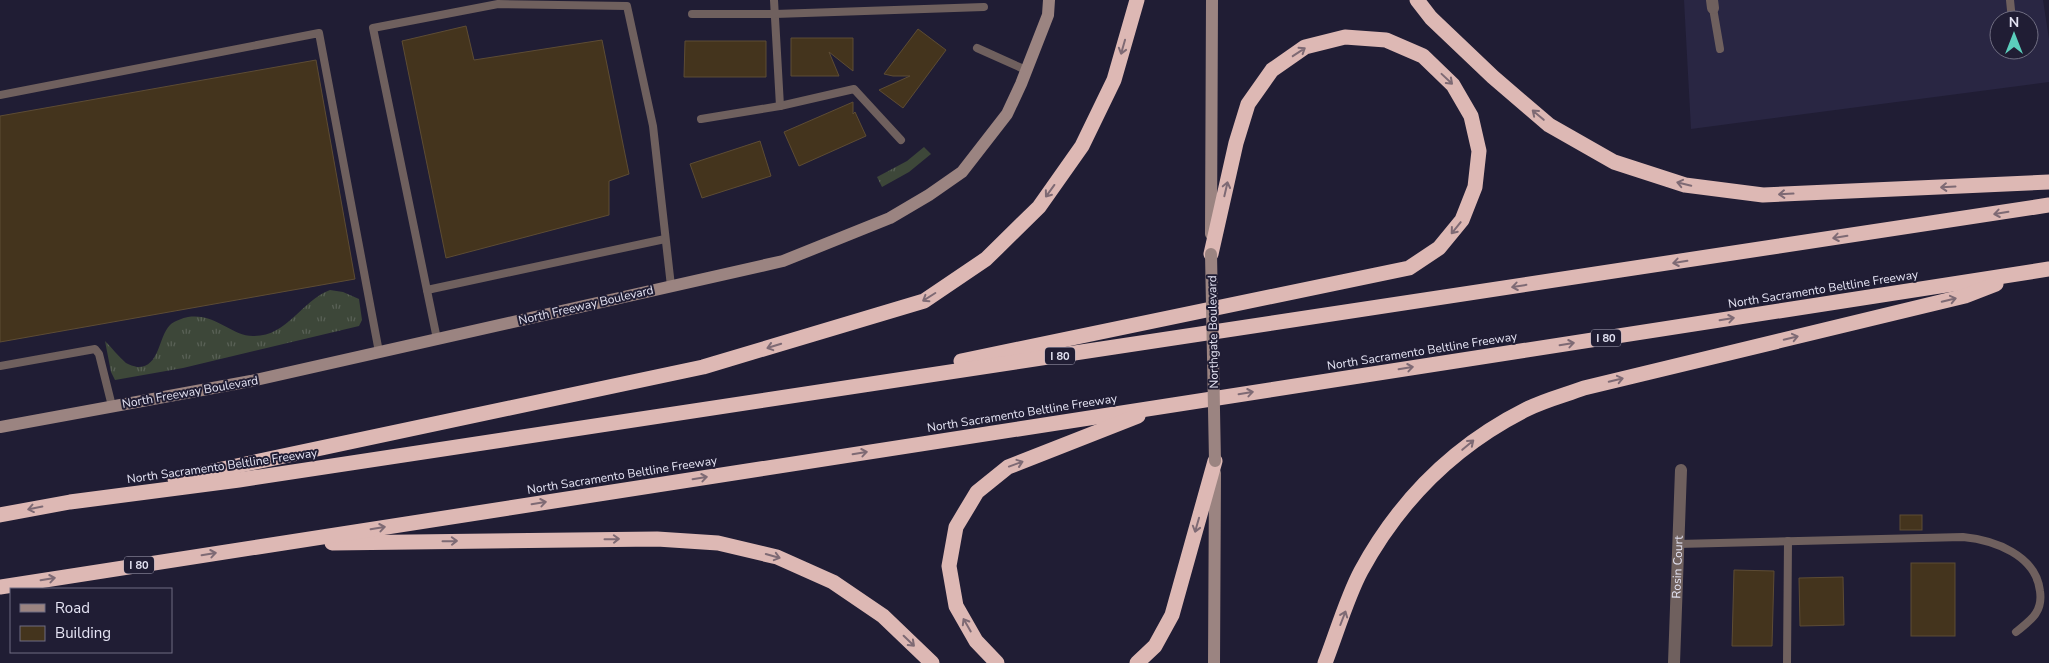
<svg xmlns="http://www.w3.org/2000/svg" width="2049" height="663" font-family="'Nunito Sans',sans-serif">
	<defs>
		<pattern id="grass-tufts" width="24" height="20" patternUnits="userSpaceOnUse" patternTransform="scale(1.25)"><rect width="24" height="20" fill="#3d4739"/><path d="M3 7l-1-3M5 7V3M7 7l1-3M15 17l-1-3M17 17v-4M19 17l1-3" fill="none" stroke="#596156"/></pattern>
	</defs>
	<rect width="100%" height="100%" fill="#201d34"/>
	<path fill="#292643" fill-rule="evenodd" d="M 1684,0 L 2043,0 L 2049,39 L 2049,82 L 1691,129 ZM 1999,20 L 2029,20 L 2029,50 L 1999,50 Z"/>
	<g fill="url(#grass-tufts)">
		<polygon points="924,147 931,154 909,172 882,187 877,177 907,161"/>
		<path d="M 330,290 L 343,292 L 359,299 L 362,320 L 359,326 L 183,368 L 115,380 L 111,372 L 105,341 C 112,348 119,357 126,363 C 129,365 134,366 137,367 C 160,368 158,337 170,325 C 174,321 183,318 188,317 C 216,313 231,336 253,336 C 287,337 301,301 330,290 Z"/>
	</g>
	<g fill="#44341d" stroke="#5d4c34">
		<polygon points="466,26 474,60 602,40 629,174 609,181 609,215 446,258 402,41"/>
		<polygon points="918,29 946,50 903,108 879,90 910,76 893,76 884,74"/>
		<polygon points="791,38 853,38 853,71 829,52 839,76 791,76"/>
		<polygon points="685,41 766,41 766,77 684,77"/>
		<polygon points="316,60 355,279 0,342 0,116"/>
		<polygon points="853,102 853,114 855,112 866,136 799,166 784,132"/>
		<polygon points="760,141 771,176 702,198 690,164"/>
		<rect x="1900" y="515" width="22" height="15"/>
		<rect x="1911" y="563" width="44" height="73"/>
		<polygon points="1734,570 1774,571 1772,646 1732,646"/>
		<polygon points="1843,577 1844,625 1800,626 1799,578"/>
	</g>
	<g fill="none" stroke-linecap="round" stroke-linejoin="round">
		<g stroke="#6f605e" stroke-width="8">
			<polyline points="774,0 780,106"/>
			<polyline points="2010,0 2012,20"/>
			<polyline points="1713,8 1720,49"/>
			<polyline points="692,14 775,14 984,7"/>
			<polyline points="977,48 1026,70"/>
			<polyline points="2015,50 2015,53"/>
			<polyline points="0,95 319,33 379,352"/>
			<polyline points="701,119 780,106 854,89 901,140"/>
			<polyline points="427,290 665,239"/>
			<polyline points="437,339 373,28 498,4 627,6 653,126 671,286"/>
			<polyline points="0,366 95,349 99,354 112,406"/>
			<path d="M 1678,544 L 1963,537 C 1994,540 2036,555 2040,591 C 2041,598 2040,607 2036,613 C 2032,620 2022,627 2016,632"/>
			<polyline points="1787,663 1788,541"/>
		</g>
		<g stroke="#6f605e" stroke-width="12">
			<polyline points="1712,0 1713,8"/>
			<path id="s1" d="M 1674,663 L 1681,470"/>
		</g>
		<g stroke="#9b8481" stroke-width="12">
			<polyline points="1211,234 1212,0"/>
			<polyline points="0,427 251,381 783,261 890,218 929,195 962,172 1007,114 1021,84 1048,15 1049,0"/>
			<polyline points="1214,663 1215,473"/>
		</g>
		<g stroke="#ddb8b4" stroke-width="15">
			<polyline points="1417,0 1431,18 1493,77 1549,125 1614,162 1685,185 1763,195 2049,182"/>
			<polyline points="961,361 1409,268 1439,248 1462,220 1475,187 1479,151 1471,116 1453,85 1423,56 1386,40 1345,37 1305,47 1272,70 1248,104 1236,143 1211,254"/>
			<polyline points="175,479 703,367 924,301 986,259 1039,207 1082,146 1114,80 1137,0"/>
			<polyline points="0,515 70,502 239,480 2049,205"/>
			<polyline points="332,543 657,539 718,543 777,557 833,582 883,616 932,663"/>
			<polyline points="0,587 2049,269"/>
			<polyline points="997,663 976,641 956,606 949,566 956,527 977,492 1008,467 1138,416"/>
			<polyline points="1137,663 1155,646 1172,615 1215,461"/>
			<path d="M 1325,663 C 1336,635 1347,597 1361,571 C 1399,501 1455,445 1527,409 C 1545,400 1565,395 1584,388 L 1965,296 L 1996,284"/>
		</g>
		<polyline stroke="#9b8481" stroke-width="12" points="1211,254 1215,461"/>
	</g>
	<defs><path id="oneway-shaft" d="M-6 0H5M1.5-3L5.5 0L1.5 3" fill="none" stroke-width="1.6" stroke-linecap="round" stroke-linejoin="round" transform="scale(1.25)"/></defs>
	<g stroke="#7e6a74">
		<use href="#oneway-shaft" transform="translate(1123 47) rotate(106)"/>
		<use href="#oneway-shaft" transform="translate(1299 52) rotate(-33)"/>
		<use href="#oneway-shaft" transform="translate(1447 79) rotate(43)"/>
		<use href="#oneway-shaft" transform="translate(1538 115) rotate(-140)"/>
		<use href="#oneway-shaft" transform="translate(1684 184) rotate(-166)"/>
		<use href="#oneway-shaft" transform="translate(1948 187) rotate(177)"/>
		<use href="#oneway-shaft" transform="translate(1226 189) rotate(-77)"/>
		<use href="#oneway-shaft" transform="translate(1050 191) rotate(126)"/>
		<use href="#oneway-shaft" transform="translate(1786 194) rotate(177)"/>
		<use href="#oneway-shaft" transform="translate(2001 213) rotate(171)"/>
		<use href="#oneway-shaft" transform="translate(1456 228) rotate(129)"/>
		<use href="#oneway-shaft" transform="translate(1840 237) rotate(171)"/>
		<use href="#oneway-shaft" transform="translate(1680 262) rotate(171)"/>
		<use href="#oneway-shaft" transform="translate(1519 286) rotate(171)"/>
		<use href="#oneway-shaft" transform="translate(929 297) rotate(148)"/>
		<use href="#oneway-shaft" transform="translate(1949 300) rotate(-14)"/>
		<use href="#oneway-shaft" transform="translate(1727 319) rotate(-9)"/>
		<use href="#oneway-shaft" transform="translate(1791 338) rotate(-14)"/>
		<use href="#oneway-shaft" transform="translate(1567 344) rotate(-9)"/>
		<use href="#oneway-shaft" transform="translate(774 346) rotate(163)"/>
		<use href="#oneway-shaft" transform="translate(1406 368) rotate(-9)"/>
		<use href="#oneway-shaft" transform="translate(1616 380) rotate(-14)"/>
		<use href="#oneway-shaft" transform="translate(1246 393) rotate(-9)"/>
		<use href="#oneway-shaft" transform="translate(1468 445) rotate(-40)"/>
		<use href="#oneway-shaft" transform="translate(860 453) rotate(-9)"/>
		<use href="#oneway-shaft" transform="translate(1016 464) rotate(-20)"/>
		<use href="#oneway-shaft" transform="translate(700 478) rotate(-9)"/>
		<use href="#oneway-shaft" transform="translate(539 503) rotate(-9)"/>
		<use href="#oneway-shaft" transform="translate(35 508) rotate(169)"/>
		<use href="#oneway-shaft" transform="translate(1197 525) rotate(106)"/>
		<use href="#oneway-shaft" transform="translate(378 528) rotate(-9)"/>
		<use href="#oneway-shaft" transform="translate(612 539) rotate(-1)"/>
		<use href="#oneway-shaft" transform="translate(450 541) rotate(-1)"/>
		<use href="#oneway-shaft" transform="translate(209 554) rotate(-9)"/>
		<use href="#oneway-shaft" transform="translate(773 556) rotate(16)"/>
		<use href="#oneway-shaft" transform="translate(48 579) rotate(-9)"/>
		<use href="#oneway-shaft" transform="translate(1343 618) rotate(-69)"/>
		<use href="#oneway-shaft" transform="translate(967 625) rotate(-120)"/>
		<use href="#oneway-shaft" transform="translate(909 641) rotate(44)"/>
	</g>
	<g text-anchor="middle" stroke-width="4" stroke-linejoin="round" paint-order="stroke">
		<g fill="#201d34" stroke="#aaa8ba" stroke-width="1">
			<rect x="1591" y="329.5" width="30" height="17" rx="4"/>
			<rect x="1045" y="347.5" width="30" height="17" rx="4"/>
			<rect x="124" y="556.5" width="30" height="17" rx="4"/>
		</g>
		<g font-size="11" font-weight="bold" fill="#e5e4f4">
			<text x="1606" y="342">I 80</text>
			<text x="1060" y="360">I 80</text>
			<text x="139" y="569">I 80</text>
		</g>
		<g font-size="12" fill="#e5e4f4" stroke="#201d34">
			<text transform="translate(1823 289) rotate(-9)" y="4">North Sacramento Beltline Freeway</text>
			<text transform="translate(586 305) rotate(-13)" y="4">North Freeway Boulevard</text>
			<text transform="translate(1213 332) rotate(-91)" y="4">Northgate Boulevard</text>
			<text transform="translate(1422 351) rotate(-9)" y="4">North Sacramento Beltline Freeway</text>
			<text transform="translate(190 392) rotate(-10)" y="4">North Freeway Boulevard</text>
			<text transform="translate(1022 413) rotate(-9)" y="4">North Sacramento Beltline Freeway</text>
			<text transform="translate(222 466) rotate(-8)" y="4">North Sacramento Beltline Freeway</text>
			<text transform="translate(622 475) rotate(-9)" y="4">North Sacramento Beltline Freeway</text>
			<text dy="4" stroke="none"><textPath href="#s1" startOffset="96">Rosin Court</textPath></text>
		</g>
	</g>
	<rect x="10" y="588" width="162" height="65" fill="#201d34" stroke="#6f6d81"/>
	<rect x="20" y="604" width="25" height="8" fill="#9b8481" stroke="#6f6d81"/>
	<text x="55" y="613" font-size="15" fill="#e5e4f4">Road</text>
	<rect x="20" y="626" width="25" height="15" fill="#44341d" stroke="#6f6d81"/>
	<text x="55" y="638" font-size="15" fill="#e5e4f4">Building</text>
	<g transform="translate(2014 35)"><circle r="24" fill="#201d34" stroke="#6f6d81"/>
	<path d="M0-4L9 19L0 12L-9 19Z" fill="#5bcebc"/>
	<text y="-8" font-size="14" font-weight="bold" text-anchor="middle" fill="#e5e4f4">N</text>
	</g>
</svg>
